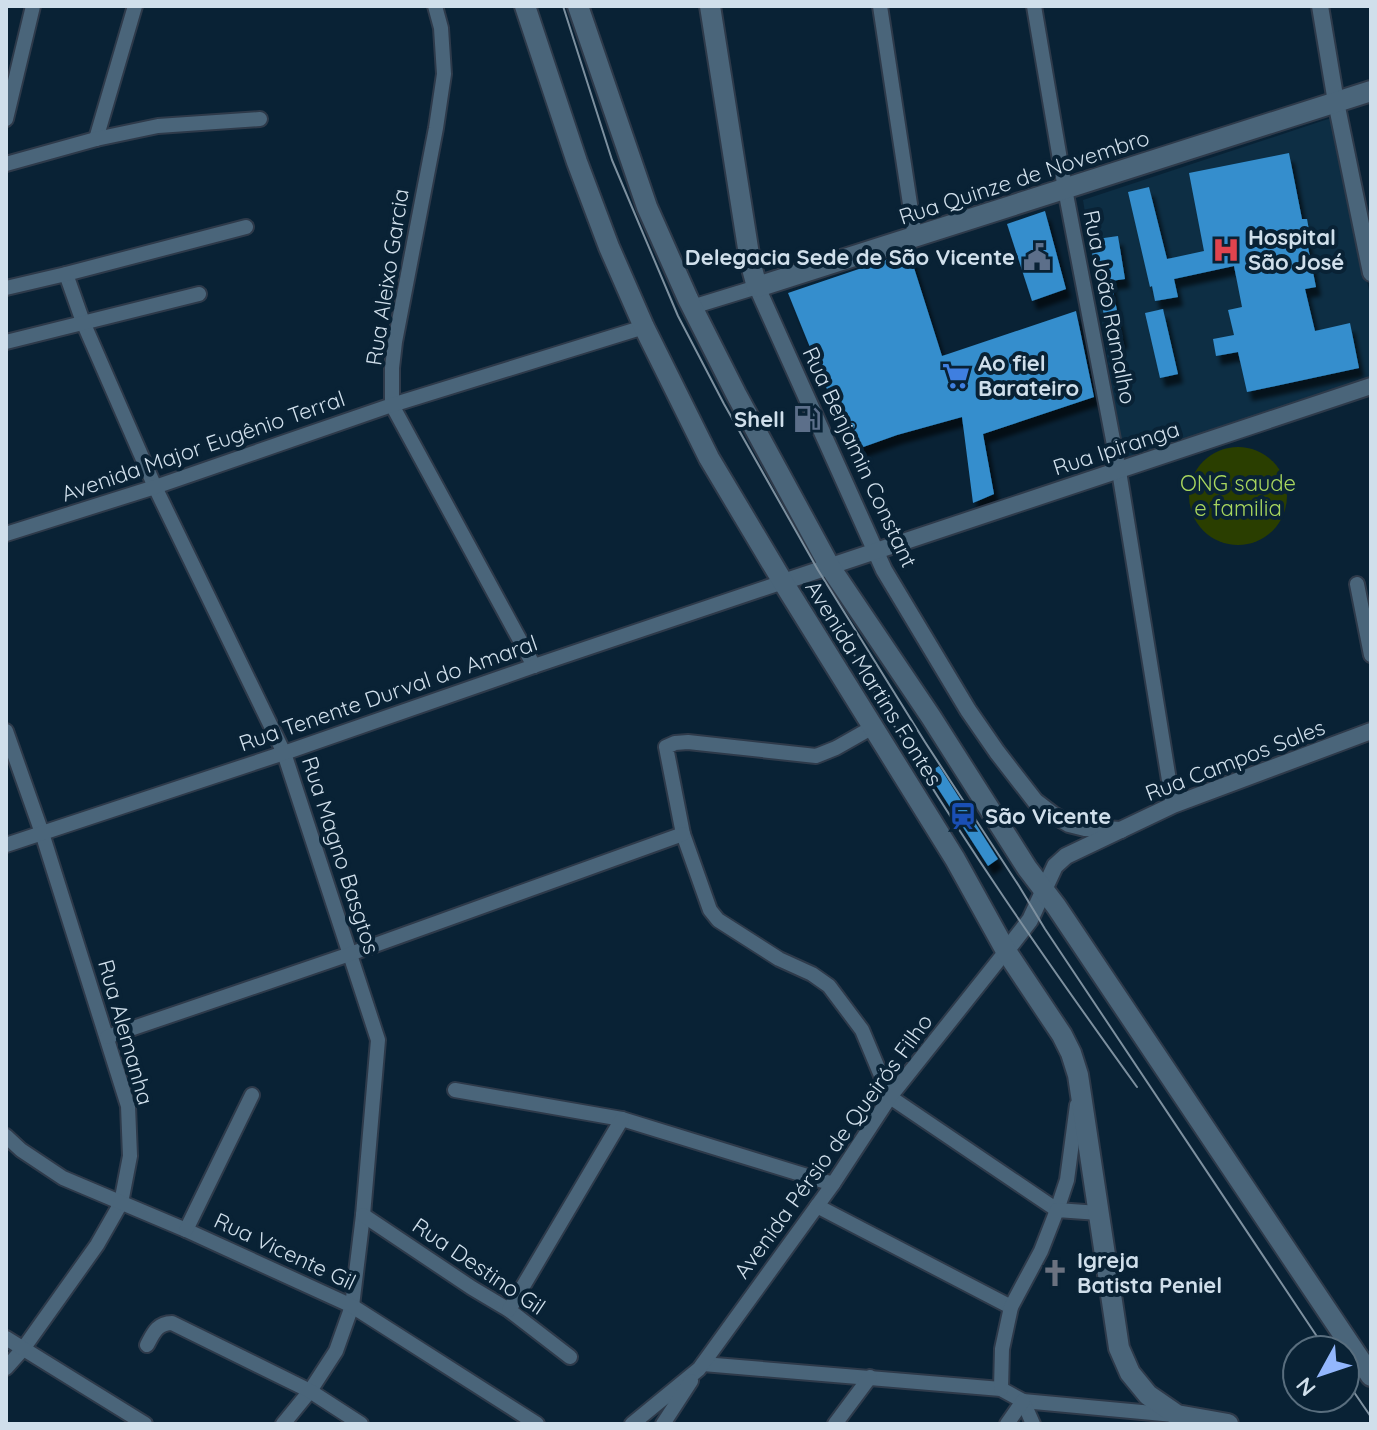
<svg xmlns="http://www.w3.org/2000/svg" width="1377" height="1430" font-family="Quicksand,sans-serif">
	<defs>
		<filter id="shadow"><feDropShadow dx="5" dy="9" stdDeviation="2" flood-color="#0009"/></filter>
	</defs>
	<rect width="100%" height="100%" fill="#092235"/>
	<polygon fill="#0d2e44" points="1331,118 1371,299 1371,381 1124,465 1083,200"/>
	<circle fill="#2a3e00" cx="1238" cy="496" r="49"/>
	<g fill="#358ecd" filter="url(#shadow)">
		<polygon points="1289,153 1302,219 1307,219 1310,236 1306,237 1316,287 1305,289 1315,331 1350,323 1359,368 1247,392 1238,352 1216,356 1213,339 1234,335 1228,310 1242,307 1234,266 1174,279 1178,297 1155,301 1152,286 1150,287 1128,192 1149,187 1167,259 1204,251 1189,173"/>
		<polygon points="1045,211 1066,289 1032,301 1007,224"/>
		<polygon points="1118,236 1125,279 1111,281 1123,340 1110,343 1097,283 1090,240"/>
		<polygon points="909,252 942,356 1076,311 1094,397 983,434 994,494 973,503 962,417 897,435 852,451 788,293"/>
		<polygon points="1163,309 1178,374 1160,378 1145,313"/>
		<polygon points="939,766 998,859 988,866 928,773"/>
	</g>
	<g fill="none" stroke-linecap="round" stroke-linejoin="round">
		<g stroke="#2e3a4a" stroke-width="18">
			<g id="minor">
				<polyline points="435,6 441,28 444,74 436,128 395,342 392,368 392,405 534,666"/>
				<polyline points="880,6 915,237"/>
				<polyline points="1034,6 1065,189 1119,471 1173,805"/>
				<polyline points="6,119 33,6"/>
				<polyline points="96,139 135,6"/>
				<polyline points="6,164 96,139 158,126 260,119"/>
				<polyline points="66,274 83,322 155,487 284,753 378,1040 363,1215 352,1306 336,1351 310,1391 283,1424"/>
				<polyline points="6,288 66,274 246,227"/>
				<polyline points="692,307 757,287"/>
				<polyline points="6,342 199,294"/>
				<polyline points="6,534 155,487 392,405 644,327"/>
				<polyline points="1357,584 1371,655"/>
				<polyline points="873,727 836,748 816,756 688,742 675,743 666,747 683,834 710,910 718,920 779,959 812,974 829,986 862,1030 890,1097 1057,1210 1067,1180 1077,1105"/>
				<polyline points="6,731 42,833 128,1106 130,1156 121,1203 97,1245 23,1349 6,1368"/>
				<polyline points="6,845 284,753 534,666 783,582"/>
				<polyline points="107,1037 350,954 683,834"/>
				<polyline points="455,1090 622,1119 833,1184"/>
				<polyline points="6,1136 21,1150 63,1178 186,1230 352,1306 537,1424"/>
				<polyline points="817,1206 1011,1307"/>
				<polyline points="363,1215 472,1288 509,1310 570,1357"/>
				<polyline points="186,1230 252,1095"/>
				<polyline points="509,1310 622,1119"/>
				<polyline points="6,1338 145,1424"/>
				<path d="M 147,1345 C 153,1334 157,1323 172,1323 L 310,1391 L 361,1424"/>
				<polyline points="703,1364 1001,1389 1023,1401 1174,1415"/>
				<polyline points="1001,1389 1002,1349 1011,1307 1041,1251 1057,1210 1099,1213"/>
				<polyline points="1023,1401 1033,1424"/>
				<polyline points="632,1424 699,1369 833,1184 890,1097 1006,951"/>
				<polyline points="663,1424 691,1381"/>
				<polyline points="835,1424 870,1377"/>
				<polyline points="1007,1424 1023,1401"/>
			</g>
		</g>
		<g stroke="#2e3a4a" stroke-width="20">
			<g id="tertiary">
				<polyline points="1320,6 1336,102 1371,273"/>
				<polyline points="757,287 884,570 968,710 997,752 1035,801 1052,814 1069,824 1085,828 1121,830"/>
				<polyline points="783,582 1371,386"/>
				<polyline points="1006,951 1030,920 1055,866 1066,856 1173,805 1371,731"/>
			</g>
		</g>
		<g stroke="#2e3a4a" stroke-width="24">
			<g id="secondary">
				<polyline points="525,6 577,162 609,247 644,327 709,458 783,582 955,859 1006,951 1062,1035 1071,1053 1078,1075 1119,1348 1130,1373 1148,1395 1177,1415 1228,1424"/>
				<polyline points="578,6 647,207 688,299 736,394 830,567 931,717 1027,868 1056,906 1371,1376"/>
				<polyline points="710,6 750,261 757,287 1371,91"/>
			</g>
		</g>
		<use href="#minor" stroke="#4a657a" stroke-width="14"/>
		<use href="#tertiary" stroke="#4a657a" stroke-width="16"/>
		<use href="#secondary" stroke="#4a657a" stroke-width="20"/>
		<g stroke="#7d909f" stroke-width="2">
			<polyline points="563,6 612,160 678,316 724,404 818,570 925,742 1019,886 1045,929 1326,1350"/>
			<path d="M 828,606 C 846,638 862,671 880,702 C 958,835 1047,962 1137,1087"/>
			<polyline points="1345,1379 1371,1417"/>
		</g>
	</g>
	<defs>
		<g id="hospital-bare" transform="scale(2.16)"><path d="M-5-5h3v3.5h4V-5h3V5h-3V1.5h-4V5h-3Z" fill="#e0444e" stroke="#092235" stroke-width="2.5" paint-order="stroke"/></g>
		<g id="civic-bare" transform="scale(2.16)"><path d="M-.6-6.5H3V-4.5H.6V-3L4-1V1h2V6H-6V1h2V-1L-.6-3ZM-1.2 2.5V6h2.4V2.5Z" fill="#5c6f8a" stroke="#092235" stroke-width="2.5" paint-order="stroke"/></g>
		<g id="supermarket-bare" transform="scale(2.16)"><path d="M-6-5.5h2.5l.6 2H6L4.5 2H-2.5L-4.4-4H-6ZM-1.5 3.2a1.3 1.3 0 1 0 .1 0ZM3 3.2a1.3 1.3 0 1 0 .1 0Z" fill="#3f7fe0" stroke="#092235" stroke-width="2.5" paint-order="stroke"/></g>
		<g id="fuel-bare" transform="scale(2.16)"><path d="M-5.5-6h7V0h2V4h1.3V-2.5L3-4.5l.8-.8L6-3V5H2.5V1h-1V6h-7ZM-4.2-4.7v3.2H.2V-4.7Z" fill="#5c6f8a" stroke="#092235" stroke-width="2.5" paint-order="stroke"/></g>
		<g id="station-bare" transform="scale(2.16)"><path d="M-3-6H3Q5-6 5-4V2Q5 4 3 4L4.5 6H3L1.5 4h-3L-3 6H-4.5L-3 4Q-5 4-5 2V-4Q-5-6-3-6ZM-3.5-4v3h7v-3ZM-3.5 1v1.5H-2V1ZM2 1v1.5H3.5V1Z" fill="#1a4fb4" stroke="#092235" stroke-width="2.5" paint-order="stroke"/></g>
		<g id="church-bare" transform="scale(2.16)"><path d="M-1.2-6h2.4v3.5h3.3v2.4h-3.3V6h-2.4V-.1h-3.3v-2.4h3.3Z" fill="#6b7280" stroke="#092235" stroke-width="2.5" paint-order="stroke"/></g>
	</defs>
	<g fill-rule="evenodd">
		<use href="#hospital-bare" x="1226" y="250"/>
		<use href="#civic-bare" x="1037" y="257"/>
		<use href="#supermarket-bare" x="956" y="376"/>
		<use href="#fuel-bare" x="807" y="419"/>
		<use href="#station-bare" x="963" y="816"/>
		<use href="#church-bare" x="1055" y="1273"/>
	</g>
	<g text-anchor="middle" stroke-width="8" stroke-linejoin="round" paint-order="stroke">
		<g font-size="22" fill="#d0dfeb" stroke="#092235">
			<text transform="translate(1024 177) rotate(-18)" y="8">Rua Quinze de Novembro</text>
			<text transform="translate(387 277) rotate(-81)" y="8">Rua Aleixo Garcia</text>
			<text transform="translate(1110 307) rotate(79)" y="8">Rua João Ramalho</text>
			<text transform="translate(203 446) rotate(-19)" y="8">Avenida Major Eugênio Terral</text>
			<text transform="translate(1116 448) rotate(-18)" y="8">Rua Ipiranga</text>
			<text transform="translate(860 457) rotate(65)" y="8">Rua Benjamin Constant</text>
			<text transform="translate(874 683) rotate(58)" y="8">Avenida Martins Fontes</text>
			<text transform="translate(388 693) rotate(-19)" y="8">Rua Tenente Durval do Amaral</text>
			<text transform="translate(1235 760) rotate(-21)" y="8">Rua Campos Sales</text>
			<text transform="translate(341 855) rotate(72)" y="8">Rua Magno Basgtos</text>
			<text transform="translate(126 1032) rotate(74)" y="8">Rua Alemanha</text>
			<text transform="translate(833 1146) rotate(-54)" y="8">Avenida Pérsio de Queirós Filho</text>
			<text transform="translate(285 1251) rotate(25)" y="8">Rua Vicente Gil</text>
			<text transform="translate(479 1266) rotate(34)" y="8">Rua Destino Gil</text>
		</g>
		<g font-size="22" font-weight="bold" fill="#d0dfeb" stroke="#092235" text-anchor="start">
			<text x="1248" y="245">Hospital<tspan x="1248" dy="25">São José</tspan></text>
			<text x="1015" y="265" text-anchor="end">Delegacia Sede de São Vicente</text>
			<text x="978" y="371">Ao fiel<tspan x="978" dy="25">Barateiro</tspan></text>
			<text x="785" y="427" text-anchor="end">Shell</text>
			<text x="985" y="824">São Vicente</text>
			<text x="1077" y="1268">Igreja<tspan x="1077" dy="25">Batista Peniel</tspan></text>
		</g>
		<g font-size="22" fill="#a8d65e" stroke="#092235">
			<text x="1238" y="491">ONG saude<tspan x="1238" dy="25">e familia</tspan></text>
		</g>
	</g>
	<rect width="1377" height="1430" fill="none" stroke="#d0dfeb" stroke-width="16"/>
	<g transform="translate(1321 1374) rotate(230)"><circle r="38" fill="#092235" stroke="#596e7e" stroke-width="2"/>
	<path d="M0-6L14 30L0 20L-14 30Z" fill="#93b7fd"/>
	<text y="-12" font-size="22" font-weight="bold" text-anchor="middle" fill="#d0dfeb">N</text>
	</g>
</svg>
